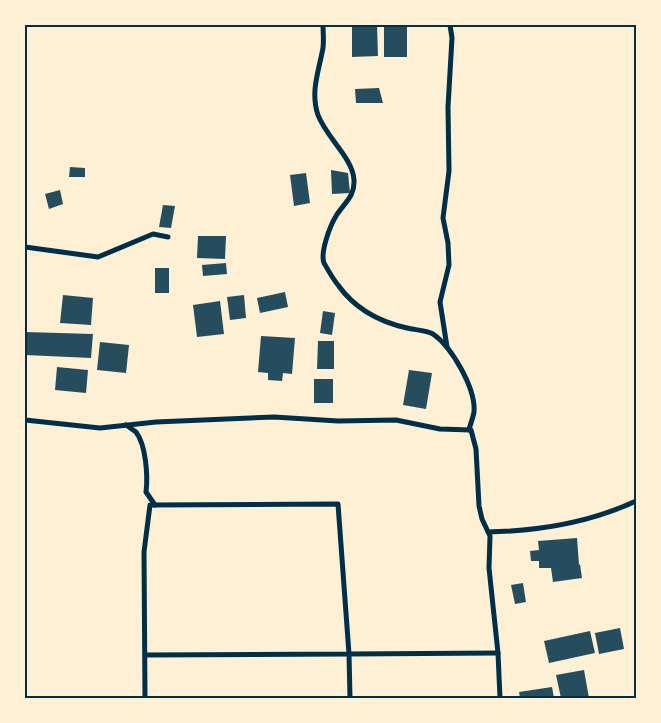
<svg xmlns="http://www.w3.org/2000/svg" width="661" height="723" font-family="Jost,sans-serif">
	<rect width="100%" height="100%" fill="#fdf0d5"/>
	<g fill="#264d5e">
		<polygon points="352,25 377,25 378,56 352,57"/>
		<rect x="384" y="25" width="23" height="32"/>
		<polygon points="379,88 383,103 356,103 355,89"/>
		<polygon points="70,167 85,168 85,177 69,177"/>
		<polygon points="331,170 348,173 350,193 332,194"/>
		<polygon points="306,173 310,203 294,206 290,175"/>
		<polygon points="60,190 63,204 49,209 45,194"/>
		<polygon points="163,205 175,206 171,228 159,227"/>
		<polygon points="198,236 226,236 225,259 197,258"/>
		<polygon points="226,263 227,274 203,276 202,265"/>
		<rect x="155" y="268" width="14" height="25"/>
		<polygon points="285,292 288,307 260,313 257,298"/>
		<polygon points="63,295 93,298 91,325 60,323"/>
		<polygon points="244,295 246,318 230,320 227,297"/>
		<polygon points="220,301 224,334 197,337 193,305"/>
		<polygon points="323,311 335,313 332,335 320,333"/>
		<polygon points="25,332 93,334 91,358 25,355"/>
		<polygon points="261,336 295,338 292,374 283,373 282,381 268,380 268,373 258,372"/>
		<polygon points="318,341 334,341 334,369 317,369"/>
		<polygon points="100,342 129,345 126,373 97,370"/>
		<polygon points="57,367 88,370 86,393 55,390"/>
		<polygon points="409,370 432,373 426,409 403,405"/>
		<rect x="314" y="379" width="19" height="24"/>
		<polygon points="577,538 579,565 580,564 582,578 553,582 551,568 539,568 539,561 531,561 530,551 539,550 538,541"/>
		<polygon points="523,583 526,602 515,604 511,585"/>
		<polygon points="620,628 624,649 599,654 595,633"/>
		<polygon points="590,631 595,653 549,663 544,641"/>
		<polygon points="584,670 589,698 561,698 556,675"/>
		<polygon points="552,687 554,698 520,698 519,692"/>
	</g>
	<g fill="none" stroke-linecap="round" stroke-linejoin="round">
		<g stroke="#003049" stroke-width="5">
			<path d="M 323,25 C 323,32 324,40 323,48 C 319,70 310,92 318,115 C 326,137 353,158 354,180 C 355,197 344,203 336,216 C 330,226 320,252 324,263 C 328,270 333,279 338,285 C 355,309 380,322 407,328 C 415,330 426,330 433,334 C 452,347 476,389 474,412 C 473,418 470,425 469,430"/>
			<polyline points="25,247 98,257 153,234 168,237"/>
			<polyline points="447,347 440,302 449,265 448,243 443,218 449,171 448,107 452,38 450,25"/>
			<polyline points="25,420 100,428 156,422 274,417 338,421 396,420 440,429 471,430 476,449 479,506 482,519 490,536 489,568 498,653 500,698"/>
			<path d="M 126,425 C 129,427 133,430 136,432 C 146,445 148,476 146,492 L 155,505"/>
			<path d="M 488,532 C 538,531 591,522 636,501"/>
			<polyline points="145,655 349,654 338,504 150,505 144,552 145,698"/>
			<polyline points="350,698 349,654 498,653"/>
		</g>
	</g>
	<rect width="661" height="723" fill="none" stroke="#fdf0d5" stroke-width="52"/>
	<rect x="26" y="26" width="609" height="671" fill="none" stroke="#003049" stroke-width="2"/>
</svg>
